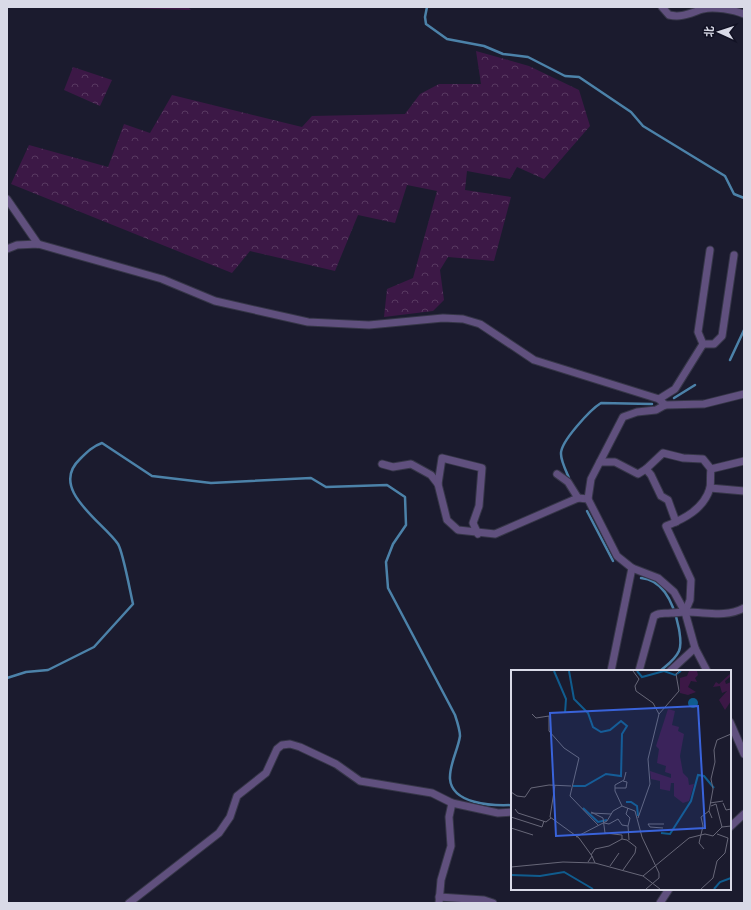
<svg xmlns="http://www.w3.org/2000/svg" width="751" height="910" font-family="'Golos Text','Noto Sans SC',sans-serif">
	<defs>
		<pattern id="forest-crowns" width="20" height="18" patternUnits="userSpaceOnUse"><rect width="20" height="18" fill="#3c1846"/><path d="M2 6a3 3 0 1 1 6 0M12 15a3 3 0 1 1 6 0" fill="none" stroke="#583961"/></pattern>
	</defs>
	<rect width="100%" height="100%" fill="#1b1b2e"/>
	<g fill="url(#forest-crowns)">
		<polygon points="129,7 188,7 191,10 130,8"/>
		<polygon points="476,51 529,66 579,90 590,126 544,179 517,167 510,179 467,171 465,190 511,197 494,261 448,257 440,270 444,300 433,311 384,317 387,289 413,278 437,191 407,185 395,223 358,215 335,271 250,251 232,273 11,184 29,145 108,167 124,124 150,133 172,95 302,127 312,116 405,114 420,94 439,84 481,84"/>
		<polygon points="73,67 112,80 100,106 64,90"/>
	</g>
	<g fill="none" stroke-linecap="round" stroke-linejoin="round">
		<g stroke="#4c82a9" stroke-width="2.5">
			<polyline points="427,7 425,17 426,24 447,39 484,46 503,54 528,57 565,76 579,77 631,112 643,126 725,176 734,194 744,198"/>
			<polyline points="730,360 744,330"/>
			<polyline points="674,398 695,385"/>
			<path d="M 569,478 C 566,471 561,461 561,454 C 560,442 591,409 601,403 L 652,404"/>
			<polyline points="587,511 613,561"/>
			<path d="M 641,578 C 666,580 675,609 679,629 C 680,636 682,644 679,651 C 675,660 667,665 660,671"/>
			<path d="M 7,678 L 26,672 L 48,670 L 94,647 L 133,604 C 130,591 123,552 118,544 C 103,522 48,489 80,459 C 87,452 93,446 102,443 L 152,476 L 211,483 L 311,478 L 326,487 L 387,485 L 405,497 L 406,525 L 393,544 L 386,562 L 388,588 L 455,715 C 457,721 460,730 460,736 C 458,750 449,765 450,779 C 452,804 492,806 512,805"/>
		</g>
		<g stroke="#363648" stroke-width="9">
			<g id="minor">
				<path d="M 662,7 L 669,15 C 682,18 690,13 703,9 C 714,6 734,10 744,14"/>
				<polyline points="7,199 38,244"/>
				<polyline points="7,249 17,245 38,244 162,279 215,301 308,322 369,325 443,318 463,319 480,324 534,360 659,399 665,405"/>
				<polyline points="710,250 698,332 703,344 714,344 722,336 734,255"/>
				<polyline points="659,399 675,389 703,344"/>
				<path d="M 600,462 L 615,462 L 638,474 L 646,469 L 663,453 L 683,458 L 703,459 L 711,469 C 710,475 711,482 710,488 C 704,509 684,519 666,526 L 691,580 L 690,600 L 685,612"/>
				<polyline points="382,464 393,467 411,464 431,475 438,484 447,520 458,530 495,534 578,498 588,499"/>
				<polyline points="646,469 651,475 661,496 668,500 676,522"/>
				<polyline points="711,469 744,461"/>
				<polyline points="557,474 568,482 578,498"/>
				<polyline points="438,484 442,458 482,468 479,506 473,523 478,534"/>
				<polyline points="710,488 744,491"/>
				<polyline points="611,671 632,568"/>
				<path d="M 639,671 L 654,616 C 660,612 664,614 671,613 C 676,613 681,612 686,612 C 707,612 725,618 744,608"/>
				<polyline points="670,671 695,648"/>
				<polyline points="707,671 695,648 685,612 674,592 658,578 632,568 617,556 588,499 591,479 623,417 637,412 656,410 665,405 704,404 744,394"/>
				<polyline points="730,722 744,754"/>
				<polyline points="730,827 744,814"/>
				<polyline points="439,897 484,900 493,903"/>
				<polyline points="129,903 219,833 230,817 237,796 266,773 277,749 282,745 290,744 300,747 336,764 360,781 432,793 452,803 498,813 512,812"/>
				<polyline points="439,903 441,880 451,846 449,817 452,803"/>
				<polyline points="660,903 669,889"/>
			</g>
		</g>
		<use href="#minor" stroke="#60507e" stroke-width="7"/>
	</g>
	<g transform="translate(511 670)">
		<rect width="220" height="220" fill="#1b1b2e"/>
		<path d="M 178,1 L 186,1 L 187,5 L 184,8 L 186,12 L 180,11 L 177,17 L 185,22 L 177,25 L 169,23 L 169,8 L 176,6 ZM 220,3 L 220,6 L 214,11 L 215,14 L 220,12 L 220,31 L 214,40 L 208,30 L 216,21 L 211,23 L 209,16 L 202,17 L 205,12 L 208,14 ZM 157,39 L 164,41 L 161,55 L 168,57 L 167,61 L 173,64 L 169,86 L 172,103 L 177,108 L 178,115 L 183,114 L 178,131 L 172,133 L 163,126 L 163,113 L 160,113 L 159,121 L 149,119 L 149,111 L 140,109 L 139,101 L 160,108 L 160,104 L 154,102 L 155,96 L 146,93 L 148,79 L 145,76 Z" fill="#3c1846"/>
		<path d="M177 33a5 5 0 1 1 10 0a5 5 0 1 1-10 0Z" fill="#105c8e"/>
		<path fill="none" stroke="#105c8e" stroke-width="2" d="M 43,1 L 55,29 L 54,43M 58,1 L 63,29 L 77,43 L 82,57 L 90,62 L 99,60 L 110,51 L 116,56 L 111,64 L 110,106 L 95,104 L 74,116 L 62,116M 126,1 L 131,7 L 153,1 L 164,5 L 170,1M 115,132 L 120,132 L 126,136 L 127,146M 72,138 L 87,152 L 96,150M 150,163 L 159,164 L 180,131 L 187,105 L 193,106 L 203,118M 0,205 L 29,206 L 53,202 L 82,219M 203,219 L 209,212 L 220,208"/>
		<path fill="none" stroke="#676778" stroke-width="1" d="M 122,1 L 128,9 L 124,16 L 125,21 L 142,33 L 148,44 L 137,89 L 139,114 L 127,148M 21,44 L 25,48 L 38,46 L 38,61 L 53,78 L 68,88 L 59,126 L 87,155M 148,44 L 168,21 L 165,4 L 168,1M 44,115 L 39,147 L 68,168 L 81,186M 104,118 L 115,118 L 116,112 L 112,111M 0,122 L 6,126 L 14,127 L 20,118 L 38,115 L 60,116M 199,133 L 212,131M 212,133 L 215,140 L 220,139M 111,136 L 104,121 L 104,115 L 113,110 L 115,102M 200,136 L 205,134 L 211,157M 4,139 L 7,143 L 35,152 L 40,148M 80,142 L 92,148 L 94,163 L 111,165 L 111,169 L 116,170 L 125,177 L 124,183 L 112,200M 80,143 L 100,144M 0,147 L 31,157 L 33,151M 201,148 L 198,141 L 202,119 L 200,109 L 204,92 L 203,80 L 206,70 L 220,64M 93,153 L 98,154 L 107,149 L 111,155 L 117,156 L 119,148 L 115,144 L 117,138M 117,156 L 118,170M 0,158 L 22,165M 152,158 L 139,157 L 137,154 L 153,154M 65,167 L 96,151 L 102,141 L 111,136 L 124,141 L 131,167 L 148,203 L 148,208 L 135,219M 193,179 L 188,173 L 192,156 L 190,147 L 198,141M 80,185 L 84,179 L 98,176 L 111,169M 77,192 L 81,186 L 84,193M 99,196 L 108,183M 0,197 L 52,192 L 84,193 L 132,206 L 149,219M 132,206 L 178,168 L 194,164 L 202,166 L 211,157 L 220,156M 190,219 L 202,208 L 206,191 L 214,183 L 217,168 L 206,164"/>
		<path fill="#3963da" fill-opacity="0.15" stroke="#3963da" stroke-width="2" d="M 187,36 L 194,158 L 45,166 L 39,43 Z"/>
		<rect width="220" height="220" fill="none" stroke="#d9dae7" stroke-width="2"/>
	</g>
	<rect width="751" height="910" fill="none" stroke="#d9dae7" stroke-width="16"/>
	<g transform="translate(719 32) rotate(273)" stroke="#121224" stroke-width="3" paint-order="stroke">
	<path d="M0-3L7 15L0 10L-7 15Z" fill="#d9dae7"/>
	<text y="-6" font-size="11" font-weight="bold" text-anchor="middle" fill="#d9dae7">北</text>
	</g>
</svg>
